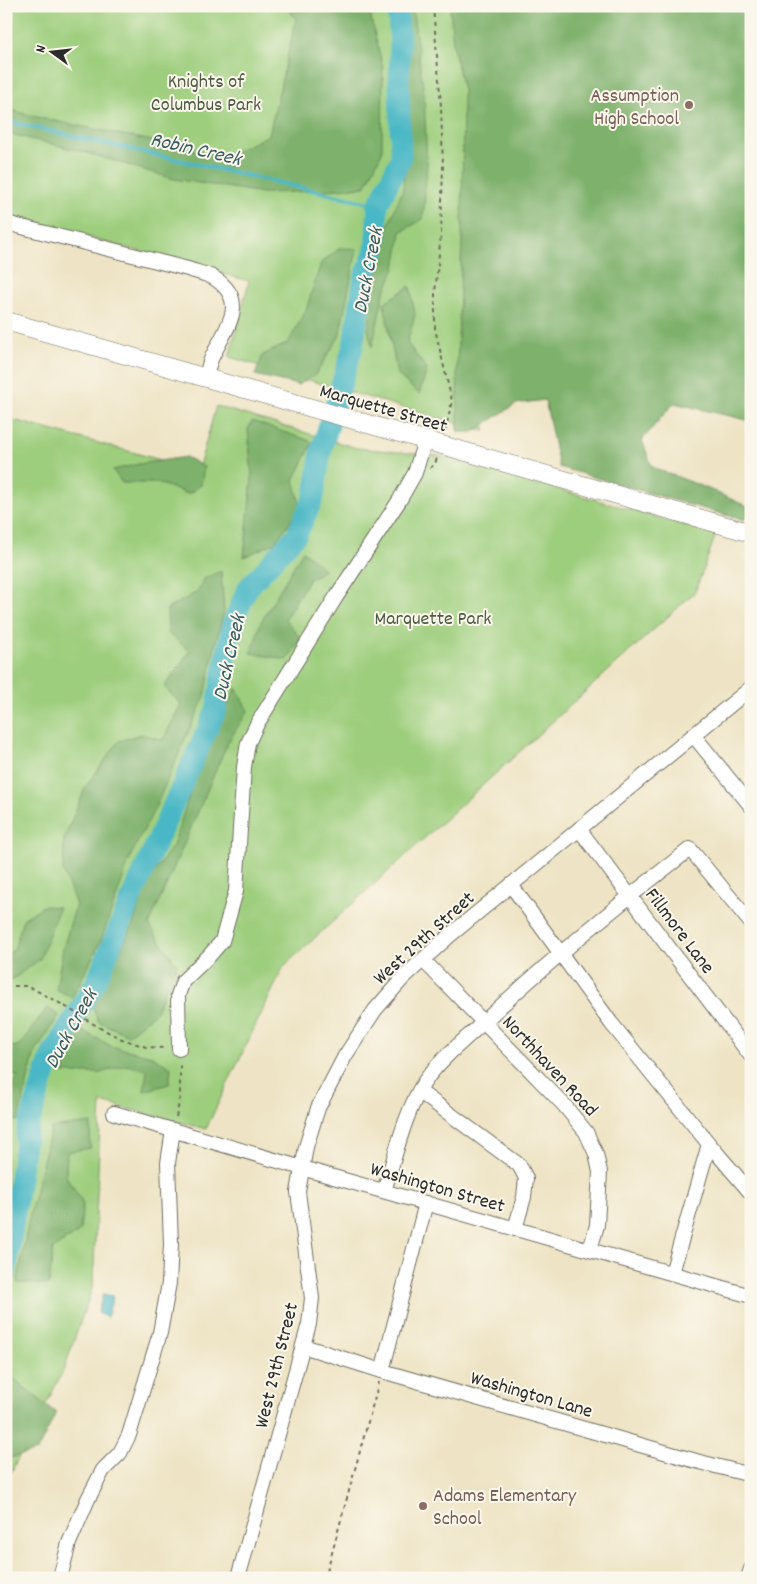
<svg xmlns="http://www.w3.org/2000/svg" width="757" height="1584" font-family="Dekko,sans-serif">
	<rect width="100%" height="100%" fill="#fbf7ec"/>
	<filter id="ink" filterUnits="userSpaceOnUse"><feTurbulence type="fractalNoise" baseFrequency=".02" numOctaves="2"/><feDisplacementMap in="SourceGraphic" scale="10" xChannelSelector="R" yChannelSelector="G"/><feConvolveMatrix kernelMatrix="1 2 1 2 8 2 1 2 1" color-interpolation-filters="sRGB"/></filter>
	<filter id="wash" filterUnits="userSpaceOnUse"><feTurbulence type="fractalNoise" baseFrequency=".0096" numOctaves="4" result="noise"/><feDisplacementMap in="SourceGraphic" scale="20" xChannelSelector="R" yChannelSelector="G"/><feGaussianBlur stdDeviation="1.12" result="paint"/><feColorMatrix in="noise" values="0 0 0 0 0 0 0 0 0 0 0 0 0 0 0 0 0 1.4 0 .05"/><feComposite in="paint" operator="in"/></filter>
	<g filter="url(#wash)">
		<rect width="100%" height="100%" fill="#eee4c5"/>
		<g fill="#9dce7d" stroke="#647c54">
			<polygon points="6,6 498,6 491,378 484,431 229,357 249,281 6,215"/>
			<polygon points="216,406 357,448 441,456 716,534 695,592 284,966 206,1129 101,1102 93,1286 64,1369 6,1482 6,418 198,470"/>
		</g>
		<g fill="#7eb16c" stroke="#546e4c">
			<polygon points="286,6 368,6 383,68 382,152 365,187 296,192 263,193 174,179 84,152 6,133 6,109 45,119 226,156 269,135 296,19"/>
			<polygon points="403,6 412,6 424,94 427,165 423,219 401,232 395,268 384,293 372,347 368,329 383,238 403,189 406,132 405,17"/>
			<polygon points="450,6 749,6 744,53 751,62 751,421 674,403 642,440 652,467 704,487 751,508 751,514 743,520 559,467 545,400 516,404 472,432 458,432 457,370 462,238 463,90 453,45"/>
			<polygon points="340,248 357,249 339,337 315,375 298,385 255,375 263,355 288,343 306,310 321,263"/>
			<polygon points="410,286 415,315 407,343 427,369 419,394 397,374 384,303"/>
			<polygon points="252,421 313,442 294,480 301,508 274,543 244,557 252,478 248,429"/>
			<polygon points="186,457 204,467 201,485 188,494 158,483 122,483 113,470 139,464"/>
			<polygon points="303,551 325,570 309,579 285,619 301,639 287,660 251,653 261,622"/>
			<polygon points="221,571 224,612 216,642 205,696 186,737 156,806 131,855 101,941 72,998 56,989 63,948 76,905 63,870 64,839 86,786 119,741 141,734 163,740 181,704 164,687 190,651 168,633 167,609 197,592 205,578"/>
			<polygon points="236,688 248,711 228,742 149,925 177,965 155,1013 128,1035 99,1022 92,1007 132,927 147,882 173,846 196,774"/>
			<polygon points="43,906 59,907 40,959 13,979 6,981 6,954 14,950 23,919"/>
			<polygon points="47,1008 59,1015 34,1055 18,1121 6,1117 6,1098 18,1076 6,1073 6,1047 19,1046"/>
			<polygon points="77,1028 111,1046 152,1056 171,1068 169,1084 144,1091 147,1070 126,1065 100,1073 58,1073"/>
			<polygon points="91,1123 90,1148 67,1152 66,1176 83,1203 80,1231 53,1249 49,1285 17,1283 29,1219 51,1128"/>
			<polygon points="14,1379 56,1413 37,1451 6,1459 6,1388"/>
		</g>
		<polygon fill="#4ab7c5" stroke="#3a7178" points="103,1294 112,1296 113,1297 107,1317 99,1314 98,1312"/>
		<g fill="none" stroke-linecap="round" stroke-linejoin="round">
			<polyline stroke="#4ab7c5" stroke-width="4" points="6,121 378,205"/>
			<polyline stroke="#4ab7c5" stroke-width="21" points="6,1272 27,1130 51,1056 97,980 130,901 216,710 232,625 247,589 297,534 314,497 321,451 353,346 364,278 375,250 378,205 401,158 399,83 400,41 397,6"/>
		</g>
	</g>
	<g filter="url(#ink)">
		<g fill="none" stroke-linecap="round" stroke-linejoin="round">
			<g stroke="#6f6c61" stroke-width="16">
				<g id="minor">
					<path d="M 6,223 L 188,269 C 196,272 207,274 214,278 C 250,301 226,328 213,355 C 209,362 208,370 206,377"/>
					<polyline points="694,736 751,806"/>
					<polyline points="579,829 751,1056"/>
					<polyline points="511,885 611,1023 709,1144 672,1273"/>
					<polyline points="423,960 564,1105 586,1132 596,1154 600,1172 597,1225 590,1250"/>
					<polyline points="179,1049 178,995 183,981 209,956 222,941 236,891 244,767 248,743 257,724 336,597 399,501 415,473 425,440"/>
					<polyline points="420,1092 519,1165 526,1178 524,1197 515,1229"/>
					<polyline points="114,1113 302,1168 751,1296"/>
					<polyline points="709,1144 751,1193"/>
					<path d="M 384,1191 C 395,1157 405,1111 425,1081 C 441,1058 466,1039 487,1019 C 551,959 620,903 690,849 L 751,923"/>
					<polyline points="303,1346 382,1371 696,1461 751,1475"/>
					<polyline points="382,1371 426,1203"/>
					<polyline points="60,1578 69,1543 88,1499 103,1470 120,1453 129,1435 160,1333 169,1283 171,1244 168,1163 173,1130"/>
					<polyline points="238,1578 309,1324 312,1298 298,1192 306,1147 318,1108 345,1056 375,1010 404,977 449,936 751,688"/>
					<polyline points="748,1578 751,1569"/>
				</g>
			</g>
			<g stroke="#6f6c61" stroke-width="19">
				<polyline id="major" points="6,321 751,533"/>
			</g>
			<g stroke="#6f6c61" stroke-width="2" stroke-dasharray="4 4" stroke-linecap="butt">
				<polyline points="433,6 441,106 443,166 441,234 435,293 435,329 452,401 445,432"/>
				<polyline points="430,468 435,464 437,458"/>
				<polyline points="6,986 28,986 63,1005 100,1028 122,1039 146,1047 166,1048"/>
				<polyline points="176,1117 180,1098 180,1063"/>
				<polyline points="325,1578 379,1382"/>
			</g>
			<use href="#minor" stroke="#fff" stroke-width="14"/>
			<use href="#major" stroke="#fff" stroke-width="18"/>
		</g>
	</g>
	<g fill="#8d6e63" stroke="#fbf7ec" stroke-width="2">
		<circle cx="689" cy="105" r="5"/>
		<circle cx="423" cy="1506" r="5"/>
	</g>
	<g text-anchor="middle" stroke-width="4" stroke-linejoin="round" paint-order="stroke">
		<g font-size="20" fill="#4d5c44" stroke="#fbf7ec">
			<text x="206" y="87">Knights of<tspan x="206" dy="23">Columbus Park</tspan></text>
			<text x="433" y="624">Marquette Park</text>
		</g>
		<g font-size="20" fill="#785e54" stroke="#fbf7ec" text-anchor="end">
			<text x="679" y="101">Assumption<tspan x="679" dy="23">High School</tspan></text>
			<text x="433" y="1501" text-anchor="start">Adams Elementary<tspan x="433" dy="23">School</tspan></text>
		</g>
		<g font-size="20" fill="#2b2b2b" stroke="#fbf7ec">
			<text transform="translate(384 407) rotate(16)" y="7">Marquette Street</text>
			<text transform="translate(681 930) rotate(53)" y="7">Fillmore Lane</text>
			<text transform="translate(423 937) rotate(-42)" y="7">West 29th Street</text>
			<text transform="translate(551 1065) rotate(47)" y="7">Northhaven Road</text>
			<text transform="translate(438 1186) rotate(16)" y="7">Washington Street</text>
			<text transform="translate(275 1365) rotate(-76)" y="7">West 29th Street</text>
			<text transform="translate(532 1393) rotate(16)" y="7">Washington Lane</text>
		</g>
		<g font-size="21" font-style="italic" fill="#365c61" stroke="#fbf7ec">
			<text transform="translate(196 148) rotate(13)" y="7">Robin Creek</text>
			<text transform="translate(367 270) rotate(-79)" y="7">Duck Creek</text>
			<text transform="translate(228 657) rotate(-77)" y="7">Duck Creek</text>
			<text transform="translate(70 1028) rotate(-61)" y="7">Duck Creek</text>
		</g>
	</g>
	<rect width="757" height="1584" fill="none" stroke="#fbf7ec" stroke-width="25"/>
	<g transform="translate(52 52) rotate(285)" stroke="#fbf7ec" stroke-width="4" paint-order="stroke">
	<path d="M0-4L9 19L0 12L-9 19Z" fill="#2b2b2b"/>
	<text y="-8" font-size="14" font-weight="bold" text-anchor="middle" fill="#2b2b2b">N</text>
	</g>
</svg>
